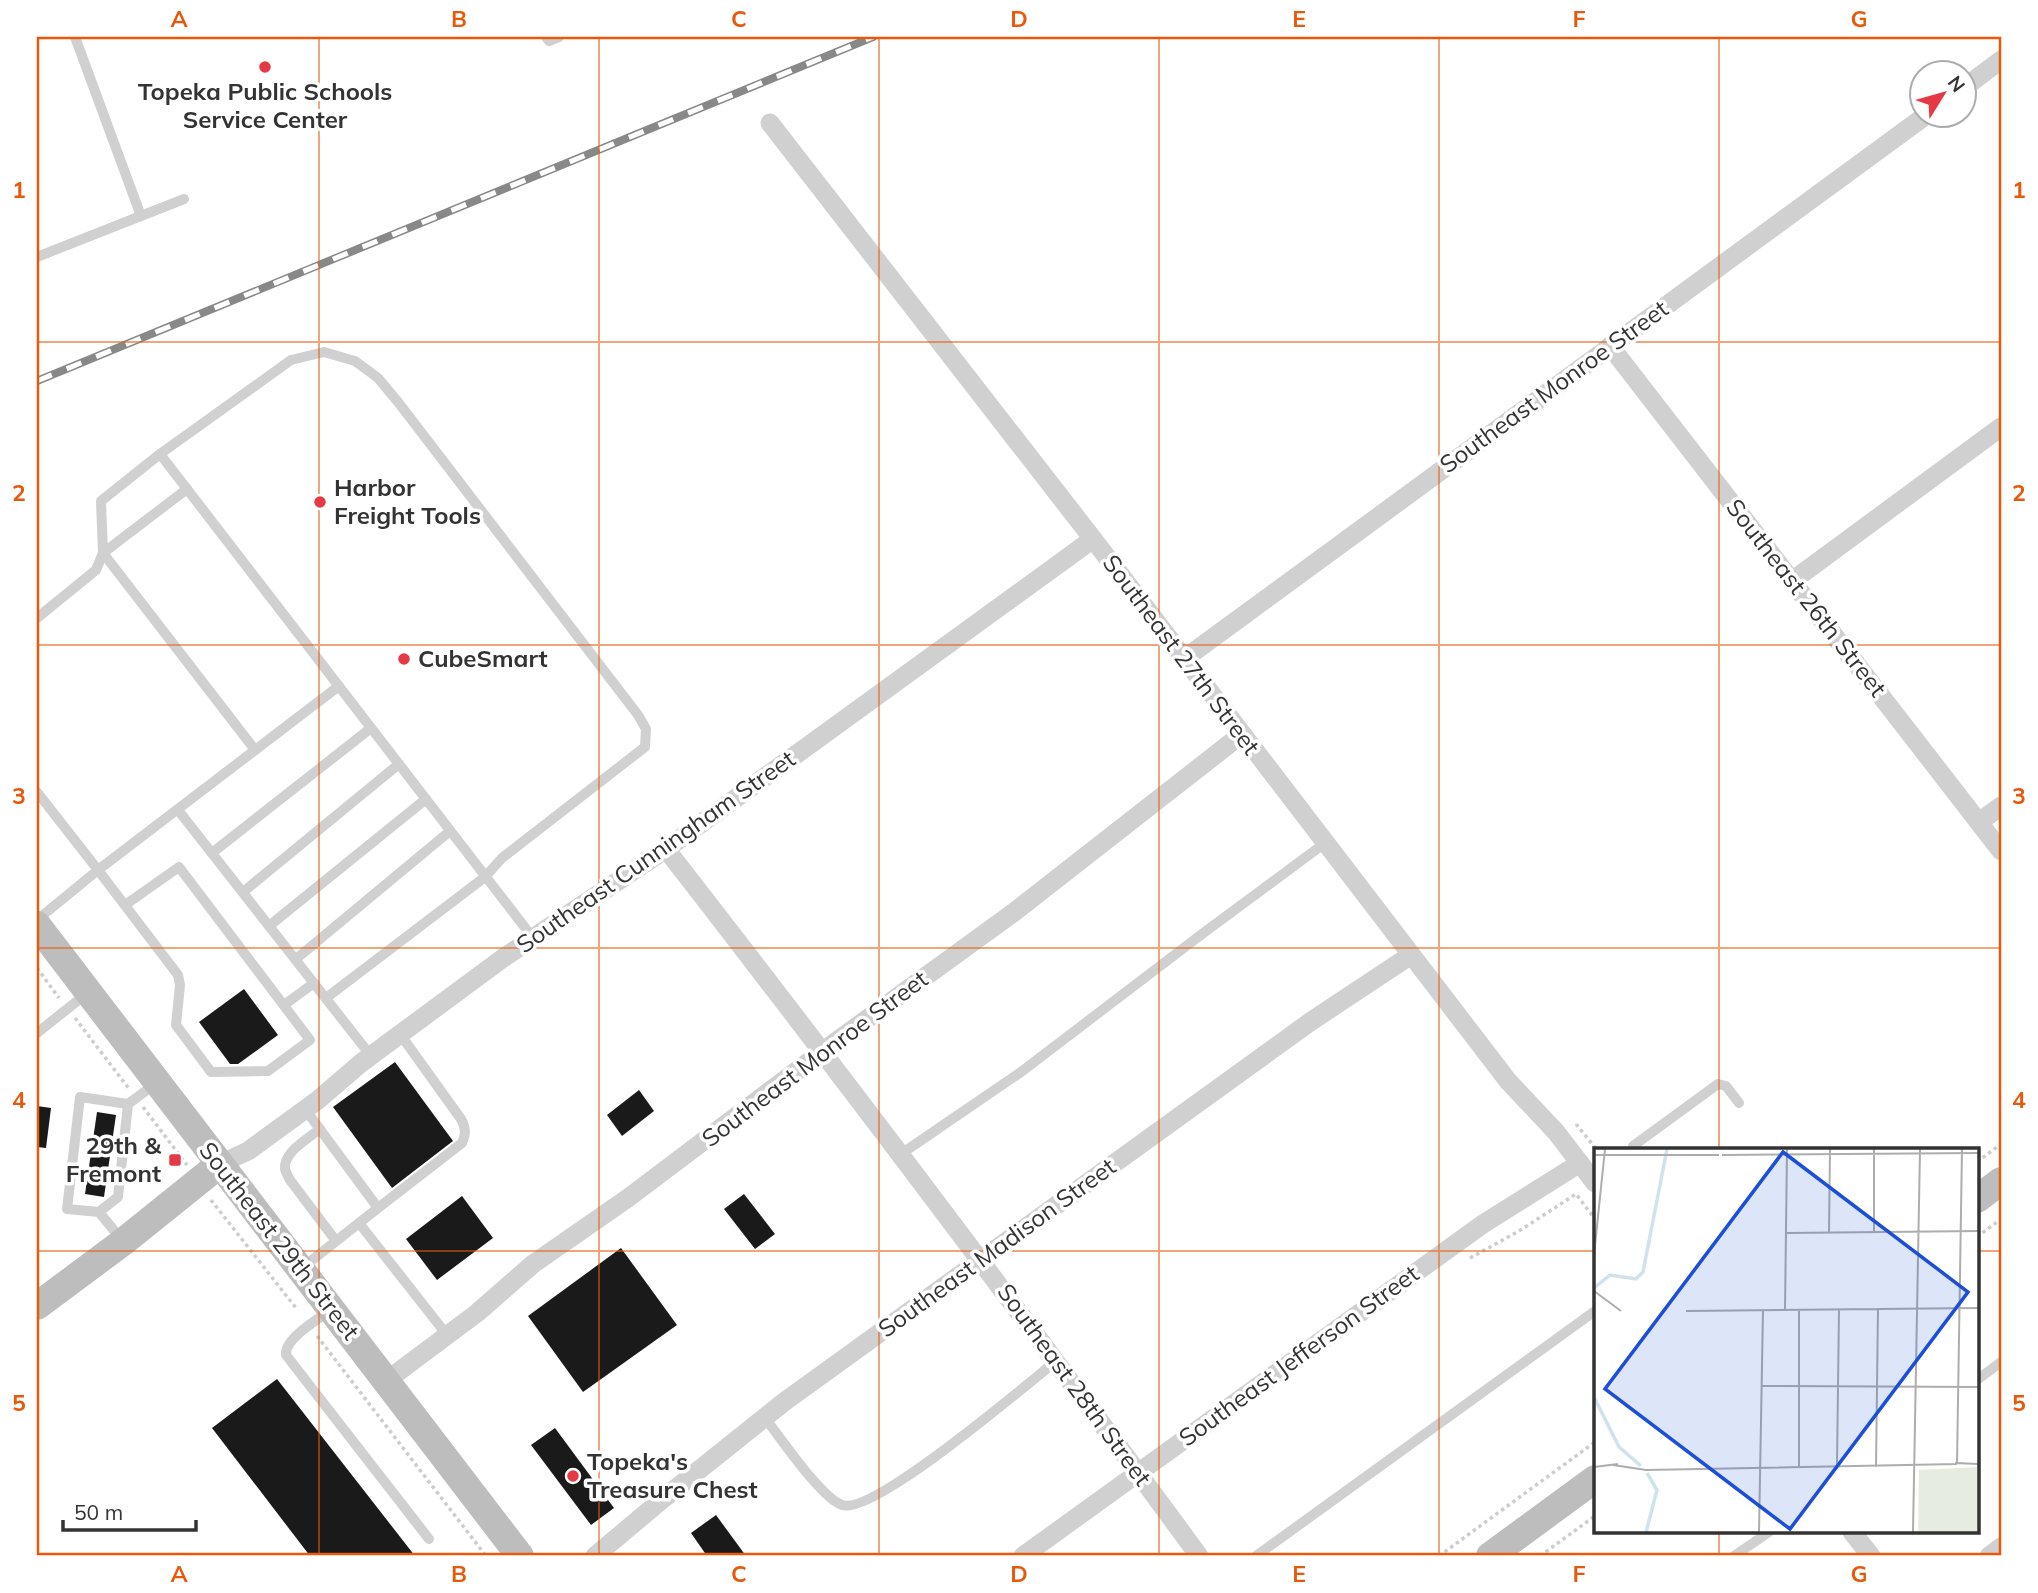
<svg xmlns="http://www.w3.org/2000/svg" width="2038" height="1593" font-family="Mulish,sans-serif">
	<rect width="100%" height="100%" fill="#fff"/>
	<g fill="#1a1a1a">
		<polygon points="244,989 278,1035 238,1064 230,1064 199,1022"/>
		<polygon points="395,1062 453,1141 392,1188 333,1107"/>
		<polygon points="639,1090 654,1111 622,1136 607,1115"/>
		<polygon points="37,1106 51,1108 46,1148 37,1147"/>
		<polygon points="97,1112 116,1115 104,1197 85,1194"/>
		<polygon points="744,1194 775,1234 755,1249 724,1209"/>
		<polygon points="462,1196 493,1238 437,1280 406,1239"/>
		<polygon points="621,1248 677,1325 583,1392 528,1316"/>
		<polygon points="277,1379 415,1556 310,1556 212,1428"/>
		<polygon points="555,1428 614,1508 591,1525 531,1445"/>
		<polygon points="716,1515 746,1556 707,1556 691,1533"/>
	</g>
	<g fill="none" stroke-linecap="round" stroke-linejoin="round">
		<g stroke="#cdcdcd" stroke-width="3.5" stroke-dasharray="3.5 3.5" stroke-linecap="butt">
			<polyline points="37,968 59,998"/>
			<polyline points="75,1018 130,1090"/>
			<polyline points="143,1107 187,1165"/>
			<polyline points="1576,1124 1597,1150"/>
			<polyline points="1977,1162 2001,1144"/>
			<polyline points="211,1200 296,1308"/>
			<polyline points="1977,1237 2001,1219"/>
			<polyline points="1470,1258 1519,1231 1576,1194 1595,1219"/>
			<polyline points="317,1336 486,1556"/>
			<polyline points="1439,1556 1595,1442"/>
			<polyline points="1540,1556 1595,1516"/>
		</g>
		<g stroke="#d0d0d0" stroke-width="10">
			<polyline points="75,37 141,216"/>
			<polyline points="546,37 549,41 559,37"/>
			<polyline points="37,257 184,199"/>
			<polyline points="160,454 291,360 324,352 355,361 378,378 398,402 638,715 646,729 645,747 502,858 485,877 326,998"/>
			<polyline points="187,489 103,553 255,750"/>
			<polyline points="37,618 96,570 103,553 101,501 160,454 533,938"/>
			<polyline points="37,792 98,870 339,686"/>
			<polyline points="178,810 371,1056"/>
			<polyline points="212,853 371,728"/>
			<polyline points="243,892 399,764"/>
			<polyline points="37,920 98,870 178,975 180,985 176,1025 211,1072 268,1071 310,1040 179,867 125,905"/>
			<polyline points="269,926 426,799"/>
			<polyline points="296,959 450,831"/>
			<polyline points="284,1005 314,983"/>
			<polyline points="37,1033 86,994"/>
			<path d="M 320,1129 C 309,1138 283,1152 285,1169 C 286,1173 288,1176 290,1180 L 336,1241"/>
			<polyline points="1633,1146 1718,1084 1726,1086 1739,1103"/>
			<polyline points="901,1154 1021,1072 1202,934 1325,843"/>
			<path d="M 378,1208 L 462,1143 C 466,1134 466,1128 461,1119 L 400,1034"/>
			<polyline points="99,1212 118,1197 128,1104"/>
			<polyline points="359,1223 447,1335"/>
			<polyline points="121,1239 99,1212 67,1209 80,1097 128,1104 155,1084"/>
			<polyline points="302,1268 378,1208 305,1109"/>
			<path d="M 331,1310 C 318,1319 284,1339 286,1355 L 429,1539"/>
			<polyline points="1977,1380 2001,1362"/>
			<path d="M 765,1418 C 780,1437 821,1498 842,1505 C 873,1516 1026,1385 1056,1361"/>
			<polyline points="1256,1556 1595,1311"/>
			<polyline points="1734,1556 1769,1532"/>
		</g>
		<g stroke="#d0d0d0" stroke-width="19">
			<polyline points="1965,87 2001,60"/>
			<polyline points="770,123 1093,539 1508,1081 1556,1132 1595,1183"/>
			<polyline points="1610,346 2001,851"/>
			<polyline points="1792,581 2001,427"/>
			<polyline points="1184,659 1925,116"/>
			<polyline points="1979,822 2001,806"/>
			<path d="M 666,849 C 847,1082 1025,1318 1199,1556"/>
			<polyline points="220,1164 248,1151 318,1100 361,1063 506,956 666,849 1093,539"/>
			<polyline points="386,1381 477,1313 533,1264 628,1198 823,1051 1013,913 1242,734"/>
			<polyline points="1852,1532 1871,1556"/>
			<polyline points="595,1556 664,1498 784,1402 1310,1022 1411,955"/>
			<polyline points="1023,1556 1483,1224 1580,1163"/>
			<polyline points="1989,1556 2001,1547"/>
		</g>
		<g stroke="#bdbdbd" stroke-width="28">
			<polyline points="37,925 520,1556"/>
			<polyline points="1977,1199 2001,1181"/>
			<polyline points="37,1306 123,1242 220,1164"/>
			<polyline points="1490,1556 1595,1479"/>
		</g>
		<g stroke="#888" stroke-width="8">
			<polyline id="rail" points="37,381 873,37"/>
		</g>
		<use href="#rail" stroke="#fff" stroke-width="5" stroke-dasharray="16" stroke-linecap="butt"/>
	</g>
	<path fill="none" stroke="#e8590c" stroke-width="2" stroke-opacity="0.55" d="M 319,37 L 319,1556M 599,37 L 599,1556M 879,37 L 879,1556M 1159,37 L 1159,1556M 1439,37 L 1439,1556M 1719,37 L 1719,1150M 37,342 L 2001,342M 37,645 L 2001,645M 37,948 L 2001,948M 37,1251 L 1595,1251M 1977,1251 L 2001,1251M 1719,1532 L 1719,1556"/>
	<g fill="#e63946" stroke="#fff" stroke-width="2.5">
		<circle cx="265" cy="67" r="7"/>
		<circle cx="320" cy="502" r="7"/>
		<circle cx="404" cy="659" r="7"/>
		<rect x="168" y="1153" width="14" height="14" rx="3.5"/>
		<circle cx="573" cy="1476" r="7"/>
	</g>
	<g text-anchor="middle" stroke-width="7" stroke-linejoin="round" paint-order="stroke">
		<g font-size="24" font-weight="bold" fill="#333" stroke="#fff" text-anchor="start">
			<text x="265" y="100" text-anchor="middle">Topeka Public Schools<tspan x="265" dy="28">Service Center</tspan></text>
			<text x="334" y="496">Harbor<tspan x="334" dy="28">Freight Tools</tspan></text>
			<text x="418" y="667">CubeSmart</text>
			<text x="161" y="1154" text-anchor="end">29th &amp;<tspan x="161" dy="28">Fremont</tspan></text>
			<text x="587" y="1470">Topeka's<tspan x="587" dy="28">Treasure Chest</tspan></text>
		</g>
		<g font-size="24" fill="#333" stroke="#fff">
			<text transform="translate(1554 387) rotate(-36)" y="8">Southeast Monroe Street</text>
			<text transform="translate(1806 598) rotate(52)" y="8">Southeast 26th Street</text>
			<text transform="translate(1181 655) rotate(53)" y="8">Southeast 27th Street</text>
			<text transform="translate(656 852) rotate(-35)" y="8">Southeast Cunningham Street</text>
			<text transform="translate(815 1059) rotate(-37)" y="8">Southeast Monroe Street</text>
			<text transform="translate(279 1241) rotate(52)" y="8">Southeast 29th Street</text>
			<text transform="translate(997 1248) rotate(-36)" y="8">Southeast Madison Street</text>
			<text transform="translate(1299 1356) rotate(-36)" y="8">Southeast Jefferson Street</text>
			<text transform="translate(1074 1385) rotate(54)" y="8">Southeast 28th Street</text>
		</g>
	</g>
	<g transform="translate(1594 1148)">
		<rect width="385" height="385" fill="#fff"/>
		<path d="M 385,319 L 385,384 L 324,384 L 325,322 Z" fill="#e6ecdf"/>
		<path fill="none" stroke="#cfe2ee" stroke-width="3.5" d="M 0,140 L 16,127 L 42,131 L 49,124 L 73,1M 0,249 L 25,299 L 47,318M 52,384 L 63,342 L 53,325"/>
		<path fill="none" stroke="#adadad" stroke-width="2" d="M 0,7 L 125,7M 128,7 L 385,5M 280,83 L 280,1M 235,84 L 236,1M 192,85 L 385,83M 0,107 L 11,1M 0,143 L 27,163M 205,161 L 205,318M 191,162 L 193,1M 92,163 L 385,160M 168,238 L 385,239M 361,315 L 385,316M 363,316 L 368,1M 19,317 L 52,322 L 363,316M 243,317 L 245,161M 0,319 L 24,316M 282,319 L 284,160M 165,384 L 169,162M 319,384 L 326,1"/>
		<path fill="#1d4ed8" fill-opacity="0.15" stroke="#1d4ed8" stroke-width="3.5" d="M 189,4 L 374,144 L 196,381 L 11,241 Z"/>
		<rect width="385" height="385" fill="none" stroke="#333" stroke-width="3.5"/>
	</g>
	<rect width="2038" height="1593" fill="none" stroke="#ffffff" stroke-width="77"/>
	<g transform="translate(1943 94) rotate(53)"><circle r="33" fill="#ffffff" stroke="#adadad" stroke-width="2"/>
	<path d="M0-5L12 26L0 18L-12 26Z" fill="#e63946"/>
	<text y="-10" font-size="19" font-weight="bold" text-anchor="middle" fill="#333333">N</text>
	</g>
	<path d="M63 1520v10h133v-10" fill="none" stroke="#333333" stroke-width="3.5"/>
	<text x="74" y="1520" font-size="21" fill="#333333" stroke="#ffffff" stroke-width="5" paint-order="stroke">50 m</text>
	<rect x="38" y="38" width="1962" height="1516" fill="none" stroke="#e8590c" stroke-width="2.5"/>
	<g font-size="23" text-anchor="middle" font-weight="bold" fill="#e8590c">
		<text x="179" y="27">A</text>
		<text x="459" y="27">B</text>
		<text x="739" y="27">C</text>
		<text x="1019" y="27">D</text>
		<text x="1299" y="27">E</text>
		<text x="1579" y="27">F</text>
		<text x="1859" y="27">G</text>
		<text x="19" y="198">1</text>
		<text x="2019" y="198">1</text>
		<text x="19" y="501">2</text>
		<text x="2019" y="501">2</text>
		<text x="19" y="804">3</text>
		<text x="2019" y="804">3</text>
		<text x="19" y="1108">4</text>
		<text x="2019" y="1108">4</text>
		<text x="19" y="1411">5</text>
		<text x="2019" y="1411">5</text>
		<text x="179" y="1582">A</text>
		<text x="459" y="1582">B</text>
		<text x="739" y="1582">C</text>
		<text x="1019" y="1582">D</text>
		<text x="1299" y="1582">E</text>
		<text x="1579" y="1582">F</text>
		<text x="1859" y="1582">G</text>
	</g>
</svg>
